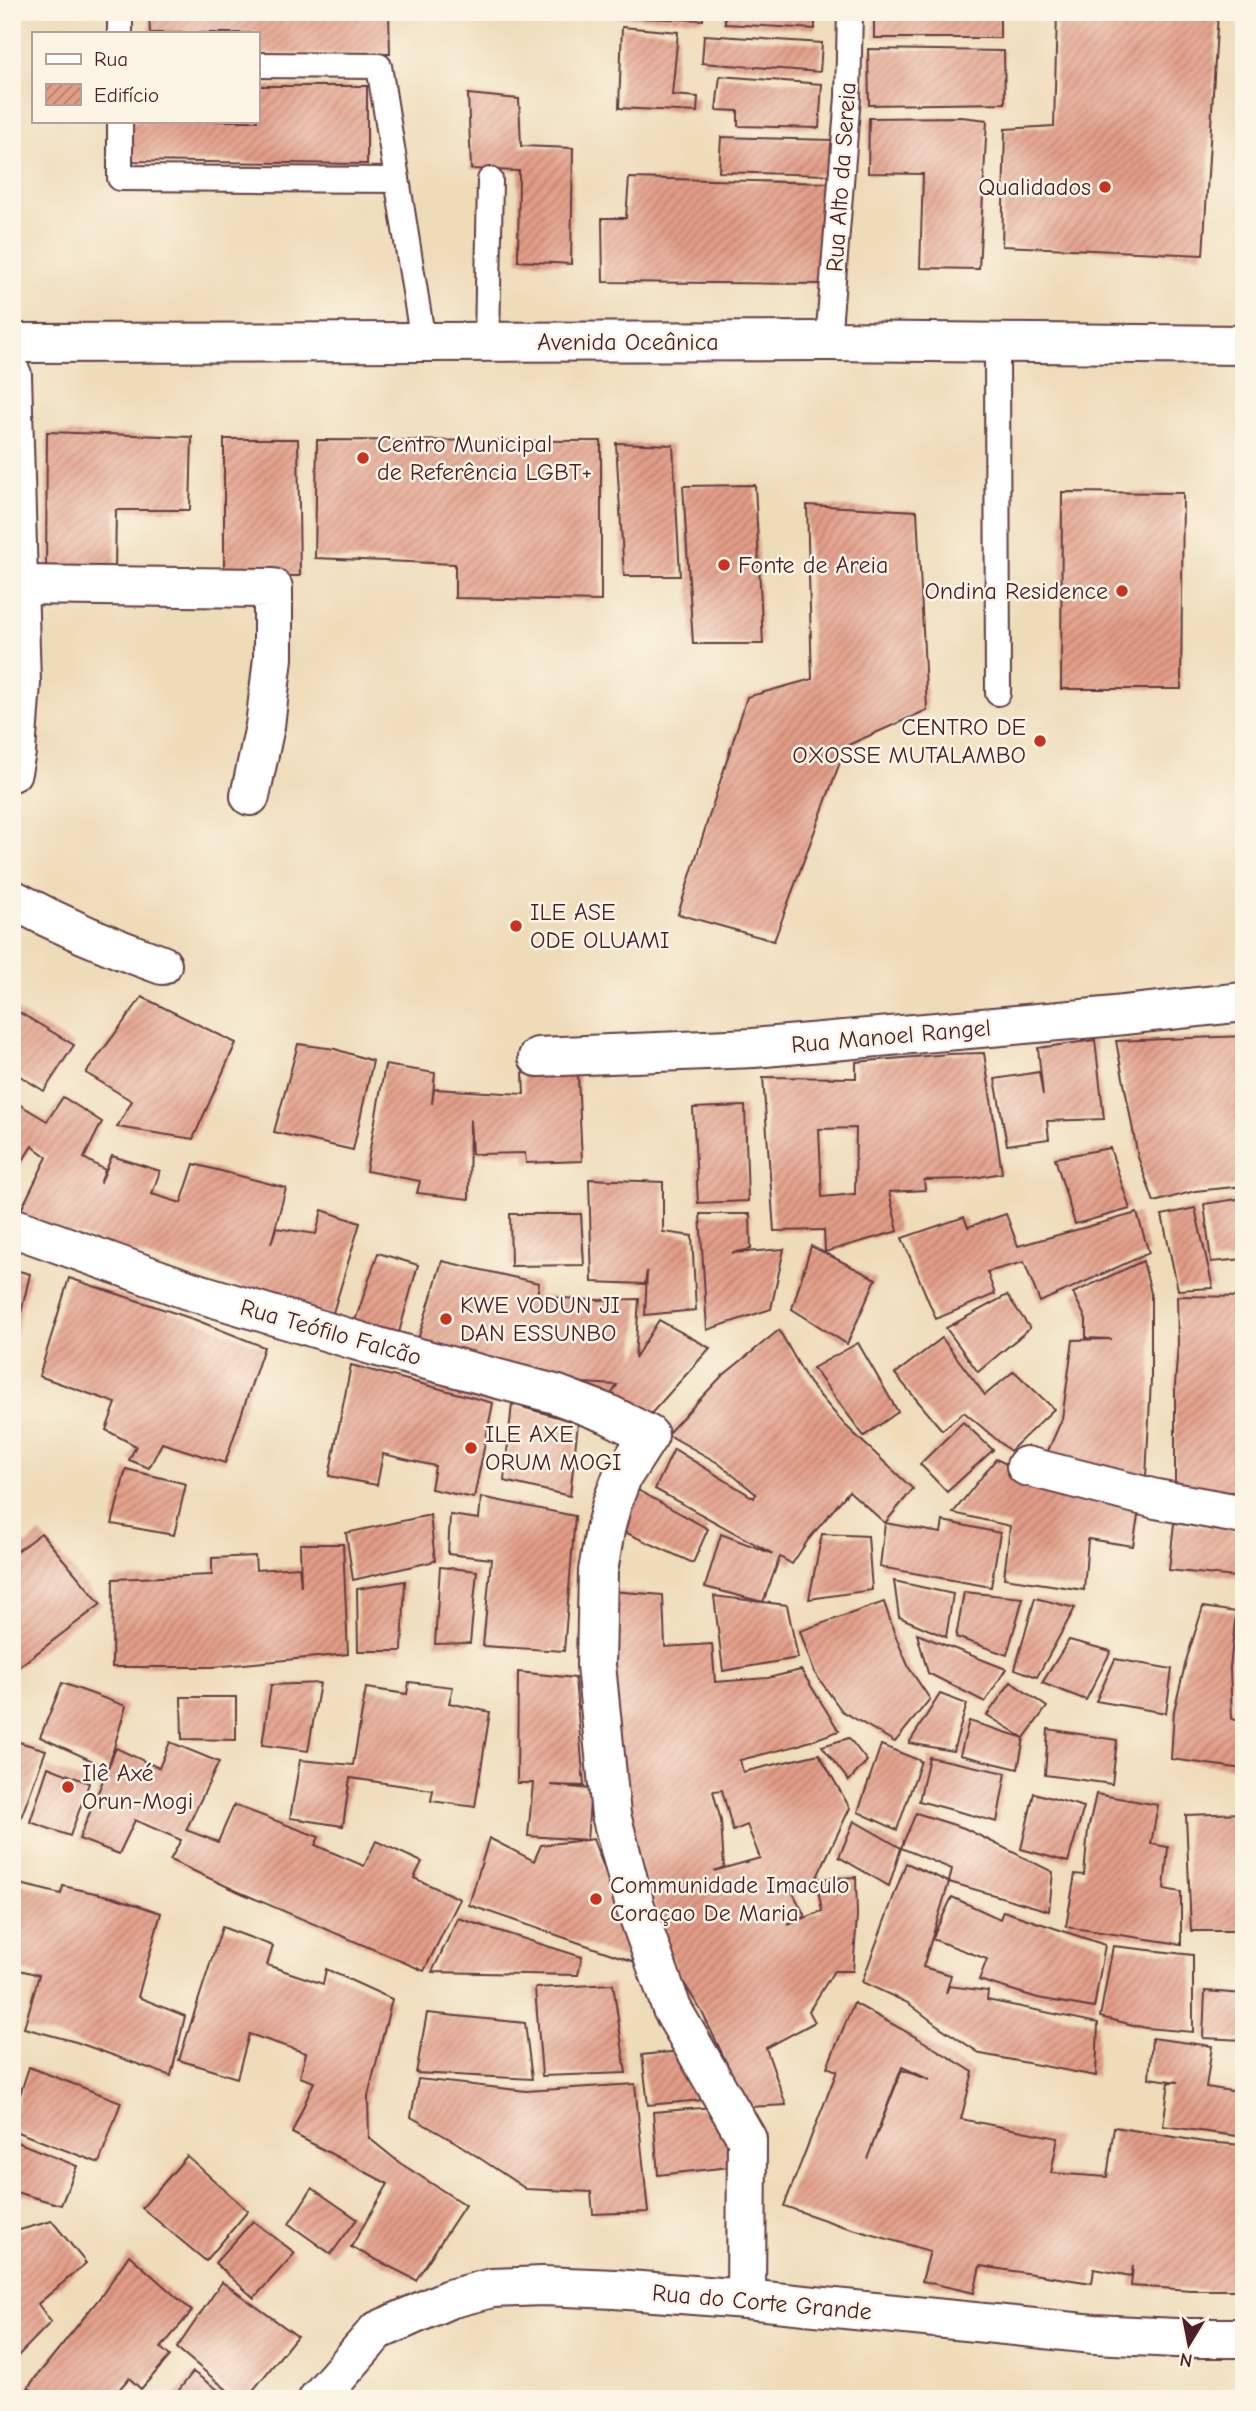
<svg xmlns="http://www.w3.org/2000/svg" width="1256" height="2411" font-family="'Comic Neue',sans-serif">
	<defs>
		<pattern id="building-hatch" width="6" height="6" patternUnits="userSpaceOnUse" patternTransform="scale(1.75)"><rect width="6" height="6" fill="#e29d87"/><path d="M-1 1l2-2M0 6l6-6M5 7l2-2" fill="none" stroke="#b97f6f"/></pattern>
	</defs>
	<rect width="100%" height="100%" fill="#fcf5e5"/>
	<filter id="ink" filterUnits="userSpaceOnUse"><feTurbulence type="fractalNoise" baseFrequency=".0143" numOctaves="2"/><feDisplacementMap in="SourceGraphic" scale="14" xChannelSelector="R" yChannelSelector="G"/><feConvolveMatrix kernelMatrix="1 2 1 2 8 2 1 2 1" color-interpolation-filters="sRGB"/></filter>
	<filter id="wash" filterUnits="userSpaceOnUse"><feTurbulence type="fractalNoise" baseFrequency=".00686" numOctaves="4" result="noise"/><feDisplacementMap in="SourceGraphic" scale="28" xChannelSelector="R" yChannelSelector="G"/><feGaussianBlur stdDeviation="1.57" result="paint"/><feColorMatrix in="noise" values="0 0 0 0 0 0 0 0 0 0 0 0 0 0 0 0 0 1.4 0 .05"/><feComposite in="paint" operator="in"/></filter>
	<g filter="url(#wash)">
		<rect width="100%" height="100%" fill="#eedcb9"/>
		<g id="blocks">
			<g fill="url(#building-hatch)" fill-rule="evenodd">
				<polygon points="149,12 389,12 390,54 257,54 257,33 150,33"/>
				<polygon points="610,12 703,12 703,20 609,17"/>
				<polygon points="725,12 815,12 815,29 725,24"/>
				<rect x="874" y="12" width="126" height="26"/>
				<polygon points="1057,12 1218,12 1203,255 1002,246 1005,129 1054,126"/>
				<polygon points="622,27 678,32 672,95 698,97 697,112 619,108"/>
				<polygon points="704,35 822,43 820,72 702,63"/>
				<polygon points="868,49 1004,51 1005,103 869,105"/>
				<polygon points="720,76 822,84 819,128 738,126 738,111 716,110"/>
				<polygon points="257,86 367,86 367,164 131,161 131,121 257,121"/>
				<polygon points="468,94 519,99 521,146 573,148 571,264 518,261 519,171 471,169"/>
				<polygon points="961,117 987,120 979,269 920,268 923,174 868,173 869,118"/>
				<polygon points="721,137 832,140 830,175 719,172"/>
				<polygon points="629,178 829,183 821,284 603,282 602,218 626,218"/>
				<polygon points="47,432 192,437 190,510 116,510 115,571 46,570"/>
				<polygon points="224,439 298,439 300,576 224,576"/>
				<polygon points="317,440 601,441 601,601 455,598 455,564 315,558"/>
				<polygon points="616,443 673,445 680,576 624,576"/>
				<polygon points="755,485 763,644 693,644 683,486"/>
				<polygon points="1062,492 1183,493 1181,689 1061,689"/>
				<polygon points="807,505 917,511 927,710 846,746 774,941 678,914 747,697 812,679"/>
				<polygon points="142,997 236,1043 193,1139 117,1127 132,1101 86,1073"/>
				<polygon points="12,1008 74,1045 44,1091 12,1071"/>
				<polygon points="1244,1036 1244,1186 1195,1191 1154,1202 1138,1157 1116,1041"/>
				<polygon points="1095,1040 1104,1119 1047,1121 1049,1139 1007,1145 995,1079 1039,1072 1043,1095 1038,1048"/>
				<polygon points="298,1044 335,1049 373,1061 353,1150 274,1132"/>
				<path d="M 984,1053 L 1002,1173 L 968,1179 L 924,1180 L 925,1190 L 889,1192 L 898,1231 L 825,1252 L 824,1230 L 774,1231 L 763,1077 L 856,1078 L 856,1062 L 949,1054 ZM 856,1128 L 855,1194 L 822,1197 L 819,1129 Z"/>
				<polygon points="385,1065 435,1073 432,1104 434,1089 524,1094 523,1073 578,1075 582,1161 526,1163 525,1153 472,1154 470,1119 469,1199 417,1193 420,1181 366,1171"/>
				<polygon points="63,1097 102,1122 84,1158 105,1170 100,1184 112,1156 160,1171 152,1194 181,1203 194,1164 286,1188 271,1244 276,1228 316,1234 322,1210 360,1223 332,1316 18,1216 47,1157 32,1146 12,1178 12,1100 47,1121"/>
				<polygon points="745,1106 748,1201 698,1203 693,1108"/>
				<polygon points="1110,1148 1130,1209 1075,1224 1055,1158"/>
				<polygon points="589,1179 663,1182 663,1232 692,1236 696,1310 645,1315 647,1271 645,1284 592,1282"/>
				<polygon points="1244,1198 1244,1259 1211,1262 1204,1204"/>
				<polygon points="1195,1208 1213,1288 1178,1290 1162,1215"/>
				<polygon points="1137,1213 1149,1253 1040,1302 1024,1262 987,1272 995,1294 936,1319 902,1238 964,1217 968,1227 1006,1214 1018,1246"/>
				<polygon points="510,1214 581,1214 584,1265 511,1266"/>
				<polygon points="700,1214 750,1214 751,1249 732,1253 784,1249 771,1309 707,1330"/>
				<polygon points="811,1246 876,1279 847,1344 792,1309"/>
				<polygon points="378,1253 418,1265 398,1336 354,1324"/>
				<polygon points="442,1261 539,1283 537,1296 591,1300 639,1299 635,1358 659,1320 710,1348 649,1416 611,1395 617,1385 583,1383 527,1375 416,1346"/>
				<polygon points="1143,1261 1151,1293 1151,1380 1146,1477 1047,1453 1062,1419 1073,1340 1112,1339 1086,1338 1086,1319 1073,1293"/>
				<polygon points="12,1269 30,1274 13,1348 12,1348"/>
				<polygon points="69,1278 196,1320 264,1347 225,1463 162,1443 149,1468 129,1460 136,1446 106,1430 116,1403 39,1376"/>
				<polygon points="1007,1295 1030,1328 978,1372 946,1328"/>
				<polygon points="1177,1296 1244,1297 1241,1493 1175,1489 1175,1386 1178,1344"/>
				<polygon points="779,1330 809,1383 845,1425 913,1489 885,1523 849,1491 808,1540 792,1564 780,1557 763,1602 705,1587 721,1534 773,1554 655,1489 674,1449 754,1498 756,1494 718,1463 667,1434 721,1377"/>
				<polygon points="942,1338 985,1395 1014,1371 1054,1409 1010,1451 964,1412 942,1430 895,1374"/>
				<polygon points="858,1343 898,1412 864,1436 813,1368"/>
				<polygon points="351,1365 493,1403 474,1498 431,1489 435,1466 383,1454 377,1485 329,1476"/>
				<polygon points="512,1404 578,1423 570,1496 504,1481"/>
				<polygon points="963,1422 993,1450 947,1492 920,1464"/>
				<polygon points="996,1459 1012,1467 1016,1483 1139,1510 1133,1546 1088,1539 1084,1590 1004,1578 1010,1526 953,1513"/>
				<polygon points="126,1469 186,1484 174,1535 112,1524"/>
				<polygon points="636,1489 708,1529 693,1563 620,1530"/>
				<polygon points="481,1497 575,1516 564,1651 483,1646 491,1559 448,1554 450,1515 479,1519"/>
				<polygon points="430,1515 435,1561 353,1580 346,1533"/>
				<polygon points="943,1521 1000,1533 991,1587 880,1567 885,1523 941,1533"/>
				<polygon points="1174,1523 1244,1532 1244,1578 1169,1570"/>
				<polygon points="41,1533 101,1604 12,1672 12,1555"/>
				<polygon points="822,1534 868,1536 872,1590 809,1599"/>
				<polygon points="300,1544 343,1544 348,1654 213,1667 112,1667 113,1579 212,1575 212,1558 255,1556 256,1570 299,1567 301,1587"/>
				<polygon points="440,1567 477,1571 470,1643 435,1644"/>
				<polygon points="405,1581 402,1651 358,1651 357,1589"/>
				<polygon points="894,1581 953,1594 946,1637 899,1617"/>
				<path d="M 610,1591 L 663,1595 L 665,1647 L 712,1644 L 715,1682 L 768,1678 L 801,1670 L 839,1731 L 796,1746 L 740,1760 L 743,1772 L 819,1754 L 850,1808 L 816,1879 L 856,1877 L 857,1916 L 853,1971 L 834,1971 L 809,2011 L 815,2022 L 766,2048 L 786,2105 L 748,2107 L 702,2012 L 677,1972 L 635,1850 L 611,1692 ZM 722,1790 L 733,1831 L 747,1825 L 760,1858 L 714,1871 L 724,1867 L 721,1821 L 713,1791 ZM 816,1879 L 822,1911 L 788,1925 L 805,1916 L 791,1889 Z"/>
				<polygon points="964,1592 1023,1598 1007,1655 956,1637"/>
				<polygon points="714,1596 787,1605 798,1658 723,1671"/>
				<polygon points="1035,1598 1075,1608 1037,1677 1015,1669"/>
				<polygon points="884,1602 895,1635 909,1668 930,1699 895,1742 842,1711 814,1672 800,1631"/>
				<polygon points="1203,1607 1236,1612 1230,1668 1232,1719 1244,1722 1244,1769 1171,1759 1174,1711 1186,1661"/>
				<polygon points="917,1634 1006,1669 985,1702 928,1673"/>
				<polygon points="1069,1640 1111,1651 1086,1700 1042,1683"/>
				<polygon points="1115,1659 1172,1669 1166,1713 1096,1701"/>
				<polygon points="518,1672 575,1678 584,1786 551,1785 591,1789 587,1840 593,1839 641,1964 469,1905 489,1838 534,1861 541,1845 587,1840 528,1836 533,1783 517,1783"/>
				<polygon points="409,1682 453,1687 449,1703 490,1712 475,1807 431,1801 433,1790 350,1778 343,1826 290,1818 300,1760 353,1765 366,1688 407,1694"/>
				<polygon points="1011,1682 1047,1707 1024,1738 1018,1769 960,1755 969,1721 1024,1738 987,1715"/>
				<polygon points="62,1683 126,1706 108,1768 116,1748 159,1768 170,1742 219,1762 186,1830 218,1842 234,1805 319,1837 315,1845 364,1866 376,1841 422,1862 414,1878 460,1899 424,1971 239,1892 170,1860 181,1840 135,1820 119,1854 79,1839 108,1768 40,1737"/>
				<polygon points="320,1683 308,1751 262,1745 271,1685"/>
				<polygon points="940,1694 967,1704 953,1751 909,1743"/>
				<polygon points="181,1697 236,1697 236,1740 182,1739"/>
				<polygon points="1048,1729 1117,1740 1112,1784 1045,1775"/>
				<polygon points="849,1738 867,1761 849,1781 822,1746"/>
				<polygon points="12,1740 46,1750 16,1831 12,1830"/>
				<polygon points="881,1745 921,1761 897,1830 858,1812"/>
				<polygon points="929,1757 1006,1773 997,1822 919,1801"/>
				<polygon points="48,1767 89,1783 70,1836 30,1822"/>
				<polygon points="1034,1793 1084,1807 1068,1862 1021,1849"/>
				<polygon points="1096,1794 1158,1805 1151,1844 1168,1847 1164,1889 1181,1892 1181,1944 1066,1927 1075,1874 1084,1875 1088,1830"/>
				<polygon points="916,1813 964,1828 1053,1872 1049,1911 949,1882 952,1869 901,1848"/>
				<polygon points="1244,1813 1244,1931 1191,1931 1186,1815"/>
				<polygon points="854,1821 901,1848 889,1886 839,1857"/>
				<polygon points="906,1863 949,1882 923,1967 951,1975 946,1993 949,1986 988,1991 987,2000 1098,2023 1096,2076 981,2054 937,2025 908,2003 862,1982"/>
				<polygon points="12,1882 61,1894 63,1886 113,1897 161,1913 138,1997 185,2016 171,2076 76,2042 24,2028 39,1975 12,1968"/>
				<polygon points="952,1897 1000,1919 1003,1911 1105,1945 1094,2008 1038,1998 979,1980 987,1959 932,1939"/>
				<polygon points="458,1918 582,1957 578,1975 432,1972"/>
				<polygon points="222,1927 273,1946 267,1965 323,1984 326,1969 392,1999 368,2096 369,2138 400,2163 465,2205 416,2280 351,2247 388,2184 292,2133 314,2082 300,2077 306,2053 249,2034 237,2078 179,2060"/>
				<polygon points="1113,1946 1193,1955 1193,2032 1146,2028 1100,2017"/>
				<polygon points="613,1984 626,2073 542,2076 535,1988"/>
				<polygon points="1205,1991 1244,1994 1244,2040 1203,2038"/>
				<path d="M 854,2003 L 916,2037 L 973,2072 L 961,2119 L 1058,2138 L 1051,2173 L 1107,2177 L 1114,2127 L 1204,2142 L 1244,2145 L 1244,2290 L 1191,2290 L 1131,2286 L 1133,2266 L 1131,2276 L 1094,2269 L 1092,2283 L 980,2266 L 974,2293 L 922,2281 L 930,2251 L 842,2226 L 784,2206 L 837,2071 L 827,2067 ZM 902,2067 L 930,2080 L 902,2070 L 867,2159 Z"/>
				<polygon points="427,2013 525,2023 532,2079 416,2073"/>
				<polygon points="1152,2038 1212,2046 1206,2087 1244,2093 1244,2137 1163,2126 1169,2082 1178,2082 1149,2078"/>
				<polygon points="699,2049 725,2098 648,2105 642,2055"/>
				<polygon points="29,2067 121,2102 99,2163 12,2130 12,2119"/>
				<polygon points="418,2079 526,2091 635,2084 648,2212 593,2214 591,2192 526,2189 457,2143 411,2117"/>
				<polygon points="725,2106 729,2167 658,2175 653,2112"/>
				<polygon points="12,2140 77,2166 61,2205 12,2191"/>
				<polygon points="187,2156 248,2211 206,2261 142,2208"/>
				<polygon points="312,2188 357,2219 331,2254 289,2224"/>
				<polygon points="52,2221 86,2263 38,2304 51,2322 12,2362 12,2232"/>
				<polygon points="253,2221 295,2253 254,2298 215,2263"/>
				<polygon points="129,2255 192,2311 161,2348 170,2356 141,2389 129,2378 111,2399 40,2399 28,2387 102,2295"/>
				<polygon points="222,2282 297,2336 246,2399 238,2399 177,2348"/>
				<polygon points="193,2372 231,2399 172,2399"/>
			</g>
		</g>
	</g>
	<g filter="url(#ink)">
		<use href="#blocks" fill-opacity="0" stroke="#633b40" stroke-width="2"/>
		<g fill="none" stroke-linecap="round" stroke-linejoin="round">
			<g stroke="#633b40" stroke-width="28">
				<g id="lane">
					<polyline points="120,12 120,33"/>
					<polyline points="257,65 379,66 423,342"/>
					<polyline points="120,121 120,178 397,180"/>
					<polyline points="828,341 848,97 850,12"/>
					<polyline points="487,343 490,180"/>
					<polyline points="997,344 998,693"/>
				</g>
			</g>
			<g stroke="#633b40" stroke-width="42">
				<g id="street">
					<polyline points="12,375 21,683 16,752 12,772"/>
					<polyline points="18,585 273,588 273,658 265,726 250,796"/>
					<path d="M 12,899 C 60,925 110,947 162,965"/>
					<polyline points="538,1057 753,1048 1105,1017 1244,1002"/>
					<polyline points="12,1227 188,1290 378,1347 555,1394 608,1414 649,1435 622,1477 612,1503 605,1530 598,1571 596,1665 611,1815 635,1906 672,2009 747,2139 746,2299"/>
					<polyline points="1026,1466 1156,1499 1244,1515"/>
				</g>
			</g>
			<g stroke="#633b40" stroke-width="42">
				<polyline id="secondary" points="318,2399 377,2331 449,2299 492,2288 542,2286 615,2289 746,2299 1094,2334 1176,2338 1244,2338"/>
			</g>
			<g stroke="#633b40" stroke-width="42">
				<polyline id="primary" points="12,343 828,341 1244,345"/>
			</g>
			<use href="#lane" stroke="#fff" stroke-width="24"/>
			<use href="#street" stroke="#fff" stroke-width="38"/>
			<use href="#secondary" stroke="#fff" stroke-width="38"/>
			<use href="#primary" stroke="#fff" stroke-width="38"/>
		</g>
	</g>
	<g fill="#c8321e" stroke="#fcf5e5" stroke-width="2.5">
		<circle cx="1105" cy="187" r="7"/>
		<circle cx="363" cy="458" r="7"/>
		<circle cx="724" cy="565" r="7"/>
		<circle cx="1122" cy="591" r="7"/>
		<circle cx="1040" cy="741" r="7"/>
		<circle cx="516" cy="926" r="7"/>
		<circle cx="446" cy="1319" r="7"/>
		<circle cx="471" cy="1448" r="7"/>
		<circle cx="68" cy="1787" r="7"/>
		<circle cx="596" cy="1899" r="7"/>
	</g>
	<g text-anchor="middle" stroke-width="5" stroke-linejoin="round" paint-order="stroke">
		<g font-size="24" fill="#4a1f2b" stroke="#fcf5e5">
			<text transform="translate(841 177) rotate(-86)" y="8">Rua Alto da Sereia</text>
			<text x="628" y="350">Avenida Oceânica</text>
			<text transform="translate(891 1036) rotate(-5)" y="8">Rua Manoel Rangel</text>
			<text transform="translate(331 1332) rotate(16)" y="8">Rua Teófilo Falcão</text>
			<text transform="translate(762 2302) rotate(5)" y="8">Rua do Corte Grande</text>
		</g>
		<g font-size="24" fill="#4a1f2b" stroke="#fcf5e5" text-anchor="start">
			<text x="1091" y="195" text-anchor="end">Qualidados</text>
			<text x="377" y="452">Centro Municipal<tspan x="377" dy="28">de Referência LGBT+</tspan></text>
			<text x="738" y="573">Fonte de Areia</text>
			<text x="1108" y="599" text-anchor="end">Ondina Residence</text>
			<text x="1026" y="735" text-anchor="end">CENTRO DE<tspan x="1026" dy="28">OXOSSE MUTALAMBO</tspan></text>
			<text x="530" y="920">ILE ASE<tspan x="530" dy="28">ODE OLUAMI</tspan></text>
			<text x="460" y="1313">KWE VODUN JI<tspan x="460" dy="28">DAN ESSUNBO</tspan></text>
			<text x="485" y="1442">ILE AXE<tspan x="485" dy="28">ORUM MOGI</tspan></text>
			<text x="82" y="1781">Ilê Axé<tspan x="82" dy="28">Orun-Mogi</tspan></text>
			<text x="610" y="1893">Communidade Imaculo<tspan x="610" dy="28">Coraçao De Maria</tspan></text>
		</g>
	</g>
	<rect width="1256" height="2411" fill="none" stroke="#fcf5e5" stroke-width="42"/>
	<rect x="32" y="32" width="228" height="91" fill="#fcf5e5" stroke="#b59f9b" stroke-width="2"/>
	<rect x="46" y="54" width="35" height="10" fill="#ffffff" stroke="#b59f9b" stroke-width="2"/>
	<text x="94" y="66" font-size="21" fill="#4a1f2b">Rua</text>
	<rect x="46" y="84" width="35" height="21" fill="url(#building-hatch)" stroke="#b59f9b" stroke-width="2"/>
	<text x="94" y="102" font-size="21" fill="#4a1f2b">Edifício</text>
	<g transform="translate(1189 2344) rotate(190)" stroke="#fcf5e5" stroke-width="5" paint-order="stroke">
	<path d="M0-5L12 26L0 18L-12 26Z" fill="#4a1f2b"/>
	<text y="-10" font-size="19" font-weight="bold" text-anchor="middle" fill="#4a1f2b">N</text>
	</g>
</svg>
